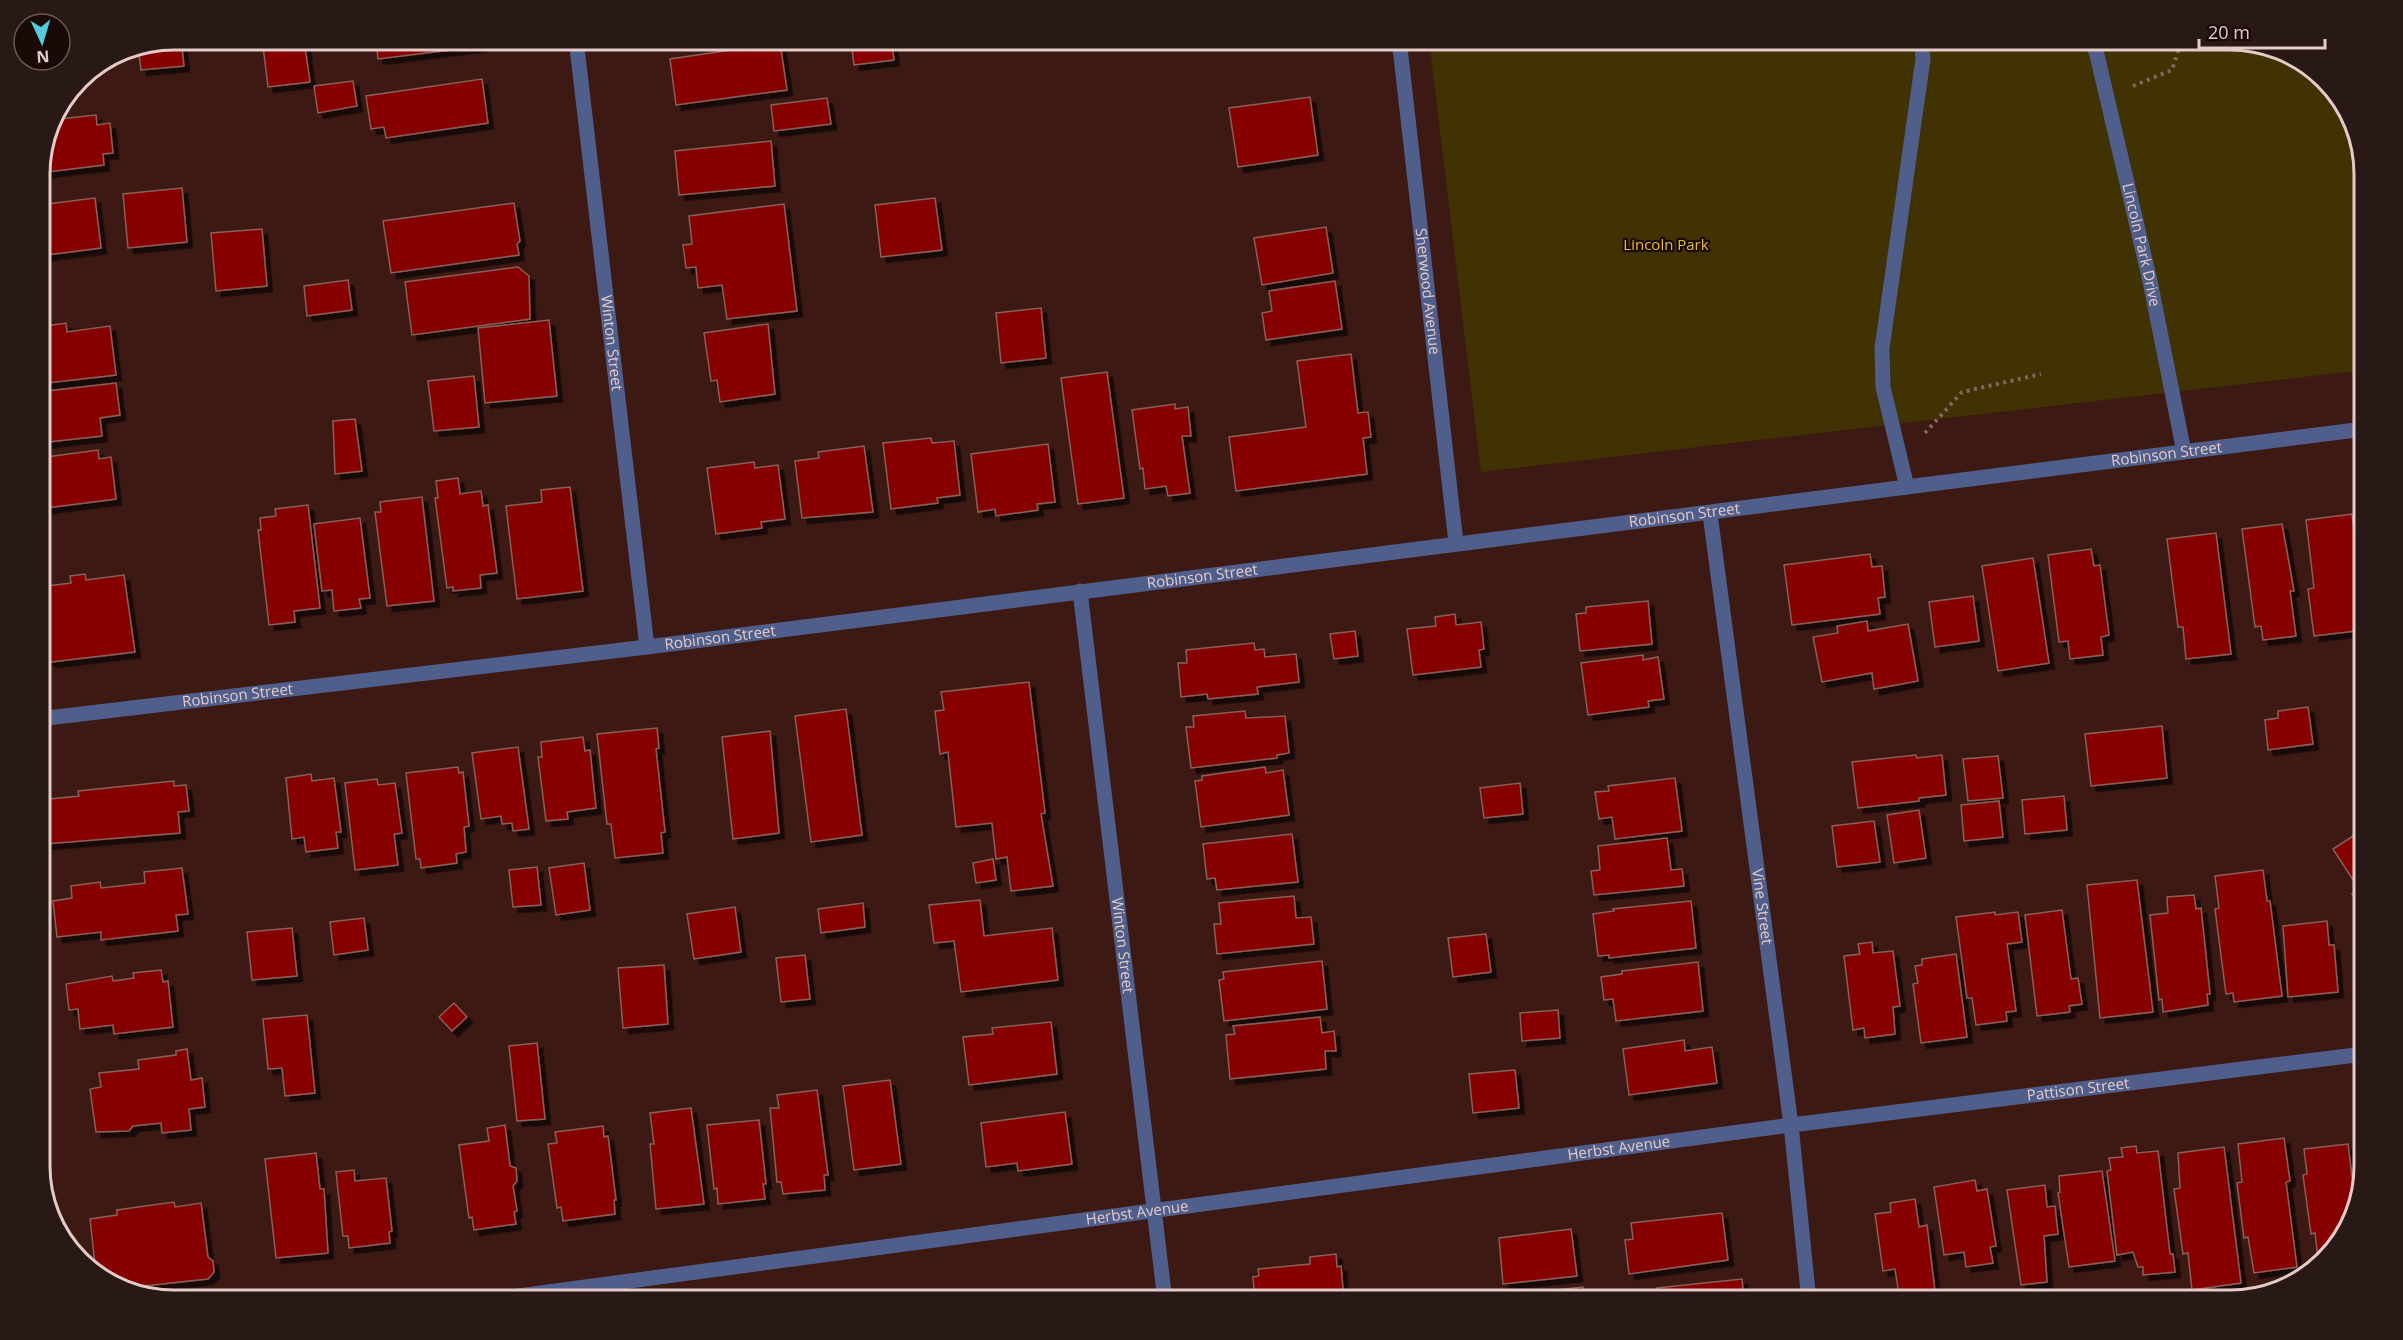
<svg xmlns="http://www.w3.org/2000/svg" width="2403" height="1340" font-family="'Open Sans',sans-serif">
	<defs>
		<filter id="shadow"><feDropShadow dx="5.5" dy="5.5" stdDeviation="0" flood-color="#0009"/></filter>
	</defs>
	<rect width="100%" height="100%" fill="#3d1914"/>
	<polygon fill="#413203" points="1429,39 2229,39 2296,57 2346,106 2364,165 2364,370 1481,472"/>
	<g fill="#870000" stroke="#8a5f58" stroke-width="1.5" filter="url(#shadow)">
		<polygon points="174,39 181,39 184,66 141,70 138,46"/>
		<polygon points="376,39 481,39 482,46 378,59"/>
		<polygon points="851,39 891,39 894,60 854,65"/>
		<polygon points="304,40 310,82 268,87 263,46"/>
		<polygon points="780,43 787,90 676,105 670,59"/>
		<polygon points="482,79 488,123 386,138 384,127 371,129 366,96"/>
		<polygon points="353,81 357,106 318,113 314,86"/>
		<polygon points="1310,97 1318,155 1238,167 1229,108"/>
		<polygon points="827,98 831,124 774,131 771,105"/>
		<polygon points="96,115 97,125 110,123 113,153 103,154 104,165 39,173 50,120"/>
		<polygon points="771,141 775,186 679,195 675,151"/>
		<polygon points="182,188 187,242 128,248 123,194"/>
		<polygon points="95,198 101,248 39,256 39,205"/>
		<polygon points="935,198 942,250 881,257 875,205"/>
		<polygon points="514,203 520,241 517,244 519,255 391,273 383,221"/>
		<polygon points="784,204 797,311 727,319 722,285 698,288 696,267 686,268 683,245 692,244 689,216"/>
		<polygon points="1326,227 1333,273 1262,285 1254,238"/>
		<polygon points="262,229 267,286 216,291 211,233"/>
		<polygon points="518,267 529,276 530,319 412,335 405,282"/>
		<polygon points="348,280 352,310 307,316 304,286"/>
		<polygon points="1335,281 1342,329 1266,340 1262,313 1272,311 1269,291"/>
		<polygon points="1041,308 1046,358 1001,363 996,313"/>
		<polygon points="549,320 557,396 485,403 478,328"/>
		<polygon points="66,323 67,332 110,326 116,375 39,384 39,327"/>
		<polygon points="768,324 775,394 720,402 717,380 711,381 704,333"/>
		<polygon points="1351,354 1358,413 1368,412 1371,437 1363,438 1367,474 1236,491 1229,437 1306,427 1297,361"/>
		<polygon points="1107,372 1124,498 1078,504 1061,378"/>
		<polygon points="474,376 479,427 434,431 428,381"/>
		<polygon points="116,383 120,415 100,418 102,436 39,443 39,392"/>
		<polygon points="1175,404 1175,409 1188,407 1191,436 1182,436 1190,493 1168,496 1166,486 1145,489 1143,468 1140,469 1132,410"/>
		<polygon points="355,419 362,471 335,474 333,421"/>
		<polygon points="931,438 932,443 954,441 960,495 937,498 938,503 891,509 883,443"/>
		<polygon points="1048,444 1055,502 1037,504 1038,510 996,516 995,509 978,512 971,454"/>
		<polygon points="864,446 873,512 802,518 795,461 819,458 818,452"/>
		<polygon points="98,450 99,459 111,457 116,499 39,509 39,458"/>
		<polygon points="754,462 755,468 778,465 785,519 761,522 762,528 716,534 707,468"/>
		<polygon points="458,478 460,494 481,491 483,506 488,505 497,573 480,575 481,588 453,591 453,587 447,588 435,498 438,498 436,481"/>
		<polygon points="570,487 583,591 517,599 506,506 542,502 541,490"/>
		<polygon points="422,497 434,601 387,606 375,512 381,512 380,502"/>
		<polygon points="308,505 320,608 294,611 295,622 269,625 258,530 261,530 260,518 276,516 275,509"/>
		<polygon points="2352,514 2364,630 2314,636 2308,589 2314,588 2306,520"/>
		<polygon points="360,518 370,598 359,599 361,608 334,611 332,590 322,591 314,524"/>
		<polygon points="2282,524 2294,591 2290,591 2296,636 2263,640 2261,626 2255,627 2242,529"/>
		<polygon points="2216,533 2231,654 2186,659 2183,627 2178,627 2167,539"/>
		<polygon points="2091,549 2094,566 2100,565 2109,635 2101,637 2103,655 2070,659 2068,641 2059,642 2048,555"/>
		<polygon points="1870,554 1872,567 1882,566 1885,597 1878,598 1880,614 1792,625 1784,565"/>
		<polygon points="2033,558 2049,663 1998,671 1982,566"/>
		<polygon points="85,574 86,580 124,575 135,652 51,662 40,653 39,587 71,583 70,576"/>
		<polygon points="1973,596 1979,641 1935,647 1929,602"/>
		<polygon points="1648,601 1652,644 1580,651 1576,614 1586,613 1586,607"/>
		<polygon points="1455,614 1456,625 1481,622 1484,649 1479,650 1481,667 1413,675 1407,629 1436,626 1435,617"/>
		<polygon points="1867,621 1868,631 1908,624 1918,681 1874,689 1872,673 1822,682 1813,637 1838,633 1837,626"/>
		<polygon points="1355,631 1358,656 1334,659 1330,634"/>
		<polygon points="1254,643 1255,650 1264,649 1265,657 1296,654 1299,682 1257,687 1258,694 1208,699 1207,694 1181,697 1178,663 1187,663 1186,650"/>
		<polygon points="1643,655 1643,660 1658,657 1664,699 1648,701 1649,707 1588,715 1581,663"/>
		<polygon points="1029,682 1045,813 1041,814 1053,886 1011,891 1007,857 996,859 992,823 956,827 948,752 940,754 935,711 944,710 941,692"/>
		<polygon points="2308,707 2313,744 2268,750 2265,720 2278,718 2278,711"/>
		<polygon points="846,709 862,835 811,842 795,716"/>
		<polygon points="1245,711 1246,718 1285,716 1289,753 1277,755 1277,758 1191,768 1186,727 1194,727 1193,716"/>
		<polygon points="2162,726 2167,778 2091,786 2085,734"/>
		<polygon points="657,728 659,748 656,749 665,832 661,833 663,853 615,858 611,824 607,824 597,734"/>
		<polygon points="770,731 779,833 733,839 722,737"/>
		<polygon points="583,737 585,751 590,750 596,808 567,812 568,819 546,821 538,757 542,757 541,742"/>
		<polygon points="518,747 529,829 513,831 512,823 502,824 501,816 481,819 472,753"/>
		<polygon points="1916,755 1917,758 1942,755 1946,795 1919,798 1919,801 1858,808 1852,762"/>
		<polygon points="1998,756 2003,798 1968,801 1963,759"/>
		<polygon points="458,767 459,773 463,772 469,826 464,827 466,852 456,854 457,863 421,868 420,859 416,859 406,773"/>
		<polygon points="1265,767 1266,773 1283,770 1289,815 1201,827 1195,781 1202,780 1202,776"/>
		<polygon points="311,774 312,781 334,778 341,832 336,832 338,848 306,852 304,837 292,839 286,778"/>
		<polygon points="1675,778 1682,831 1615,839 1612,817 1599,819 1595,792 1609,791 1608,786"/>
		<polygon points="377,779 378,785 395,783 402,833 394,834 398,865 355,870 345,783"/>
		<polygon points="174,781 174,786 186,785 189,811 178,812 180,833 45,844 40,800 79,796 78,791"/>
		<polygon points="1520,783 1523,814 1484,818 1480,788"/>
		<polygon points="2064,796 2067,830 2025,834 2022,800"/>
		<polygon points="1999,801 2003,837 1964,841 1961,805"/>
		<polygon points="1919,810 1926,858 1894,863 1887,815"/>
		<polygon points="1874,821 1880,862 1837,867 1832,826"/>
		<polygon points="2364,829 2364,912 2352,894 2359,889 2333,849"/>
		<polygon points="1292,834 1298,882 1217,890 1215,878 1207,879 1203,844"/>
		<polygon points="1667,838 1671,870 1682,869 1684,886 1594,895 1591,871 1600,870 1598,846"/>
		<polygon points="993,859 996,880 976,883 973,863"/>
		<polygon points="584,863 590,910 556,915 549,868"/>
		<polygon points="537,867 541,905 513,907 509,870"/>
		<polygon points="182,868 188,914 176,915 178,931 101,940 101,932 57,937 53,901 72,898 71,886 100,882 101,888 145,883 144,872"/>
		<polygon points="2263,870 2267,901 2270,901 2282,996 2234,1002 2233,993 2226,994 2215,909 2219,908 2215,876"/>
		<polygon points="2137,880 2153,1012 2100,1018 2087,885"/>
		<polygon points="2194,895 2196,909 2201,908 2210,994 2207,994 2208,1005 2163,1012 2162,999 2159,1000 2150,915 2168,913 2167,897"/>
		<polygon points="1294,896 1296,918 1311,917 1314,944 1217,954 1214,924 1221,924 1219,903"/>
		<polygon points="980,900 984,936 1052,928 1058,980 961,992 954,941 934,943 929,905"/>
		<polygon points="1691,901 1696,948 1609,958 1609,955 1598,956 1593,914 1614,911 1613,909"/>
		<polygon points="863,903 865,927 821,933 818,909"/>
		<polygon points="735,907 741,952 694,959 687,914"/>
		<polygon points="2062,910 2071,979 2078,978 2082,1004 2069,1006 2070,1012 2037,1016 2025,915"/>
		<polygon points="1995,912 1995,915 2018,912 2022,942 2007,944 2016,1011 2006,1012 2007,1021 1976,1025 1972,998 1967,998 1956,917"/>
		<polygon points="364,918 368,950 334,955 330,922"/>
		<polygon points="2327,921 2329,945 2334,945 2338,992 2288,997 2283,926"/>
		<polygon points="292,928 297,976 252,980 247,932"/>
		<polygon points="1486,934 1491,972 1453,977 1448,938"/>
		<polygon points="1872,942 1873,953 1893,951 1900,1006 1893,1007 1895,1034 1865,1038 1864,1028 1853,1030 1844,956 1860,954 1858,944"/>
		<polygon points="1956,954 1967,1037 1921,1043 1913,984 1918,983 1915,966 1922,965 1922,959"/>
		<polygon points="805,955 810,999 781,1002 776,958"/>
		<polygon points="1322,961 1327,1009 1224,1021 1219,980 1224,979 1223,972"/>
		<polygon points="1698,962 1703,1011 1616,1021 1613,999 1604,1000 1601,977 1622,974 1622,971"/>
		<polygon points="664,965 668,1024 623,1028 618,968"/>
		<polygon points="161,970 163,982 168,981 173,1027 114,1034 113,1025 80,1029 78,1009 69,1010 66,984 112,976 113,981 134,978 133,973"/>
		<polygon points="454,1003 467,1017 452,1031 439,1017"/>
		<polygon points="1558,1010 1560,1038 1522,1041 1520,1013"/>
		<polygon points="307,1015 315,1093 285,1096 282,1068 268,1069 263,1019"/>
		<polygon points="1320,1017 1322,1033 1334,1031 1336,1051 1325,1051 1326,1069 1230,1079 1226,1035 1235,1034 1233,1026"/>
		<polygon points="1051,1022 1057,1074 969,1085 963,1037 993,1034 992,1028"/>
		<polygon points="1684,1040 1685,1051 1712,1047 1717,1083 1629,1095 1623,1049"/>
		<polygon points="537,1043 545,1119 517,1121 509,1046"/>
		<polygon points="187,1049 191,1080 202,1078 205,1107 189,1109 191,1130 162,1133 161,1123 133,1126 129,1131 96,1132 90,1089 101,1087 99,1073 139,1069 138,1060 176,1055 176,1051"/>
		<polygon points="1515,1070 1519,1108 1473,1113 1469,1074"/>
		<polygon points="890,1080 901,1164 854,1170 843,1086"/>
		<polygon points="817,1090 828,1175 824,1175 825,1190 783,1194 781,1182 777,1182 770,1108 779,1108 777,1095"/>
		<polygon points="691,1108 704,1204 656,1209 650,1144 654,1144 650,1113"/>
		<polygon points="1065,1112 1072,1164 1018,1171 1017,1163 986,1167 981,1123"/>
		<polygon points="759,1120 766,1184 763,1184 765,1199 718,1204 717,1188 714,1189 707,1125"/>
		<polygon points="505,1125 510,1166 516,1168 517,1181 513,1186 517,1211 514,1212 516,1224 474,1230 472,1217 469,1218 459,1145 489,1141 487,1128"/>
		<polygon points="603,1126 604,1137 608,1136 616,1200 614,1200 615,1214 563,1221 561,1207 557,1208 548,1144 557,1143 555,1132"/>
		<polygon points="2284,1138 2290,1181 2286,1182 2297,1267 2254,1273 2248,1237 2244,1238 2237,1183 2242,1182 2238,1144"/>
		<polygon points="2348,1144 2355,1202 2346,1233 2323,1257 2318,1258 2315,1233 2311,1234 2303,1175 2307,1174 2304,1149"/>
		<polygon points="2136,1146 2137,1153 2158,1151 2170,1254 2173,1254 2175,1272 2143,1275 2143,1267 2138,1267 2133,1252 2117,1255 2107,1171 2111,1170 2109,1158 2123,1157 2121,1148"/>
		<polygon points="2224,1147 2241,1283 2192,1290 2188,1253 2183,1254 2174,1189 2180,1188 2178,1153"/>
		<polygon points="316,1153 320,1189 324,1189 328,1253 276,1258 265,1159"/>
		<polygon points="354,1170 355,1181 386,1178 392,1231 389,1232 390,1243 349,1248 348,1236 343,1236 336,1172"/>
		<polygon points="2102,1171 2115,1261 2069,1267 2058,1193 2060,1192 2059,1176"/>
		<polygon points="1975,1180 1977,1191 1987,1189 1996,1246 1990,1247 1993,1263 1966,1267 1964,1252 1944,1255 1934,1187"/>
		<polygon points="2045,1185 2047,1207 2055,1206 2058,1234 2044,1236 2047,1282 2021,1285 2007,1190"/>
		<polygon points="1915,1199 1919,1227 1927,1225 1936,1300 1932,1301 1900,1301 1895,1269 1883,1271 1875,1214 1891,1212 1890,1203"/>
		<polygon points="174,1202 175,1207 201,1203 208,1257 213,1261 214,1272 208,1279 125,1288 107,1283 96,1273 90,1219 117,1215 117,1210"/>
		<polygon points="1722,1213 1728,1260 1629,1274 1625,1240 1633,1239 1631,1223"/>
		<polygon points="1571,1229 1577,1276 1503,1284 1499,1238"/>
		<polygon points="1336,1254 1337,1267 1341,1266 1344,1301 1255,1301 1253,1277 1259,1276 1258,1269 1310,1264 1310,1257"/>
		<polygon points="1742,1279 1744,1301 1643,1301 1642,1294 1657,1293 1657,1288"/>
		<polygon points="1583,1287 1585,1301 1547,1301 1545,1291"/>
		<polygon points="2152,1292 2153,1301 2124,1301 2123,1296"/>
		<polygon points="1053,1296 1053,1299 1066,1298 1067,1301 1026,1300"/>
	</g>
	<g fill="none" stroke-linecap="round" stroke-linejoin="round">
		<g stroke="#846460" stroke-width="4" stroke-dasharray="3 4.5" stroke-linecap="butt">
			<polyline points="2133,86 2172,70 2181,42"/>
			<polyline points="1925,433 1962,392 2041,374"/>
		</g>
		<g stroke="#4f5e8a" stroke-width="15">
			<path id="s1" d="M 576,39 L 647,647"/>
			<path id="s2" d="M 1399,39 L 1456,543"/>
			<path id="s3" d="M 2091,39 L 2097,55 L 2150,281 L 2184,452"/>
			<polyline points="1907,487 1883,387 1882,348 1923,59 1921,39"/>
			<path id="s4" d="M 1710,514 L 1791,1125 L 1809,1301"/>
			<path id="s5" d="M 1080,591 L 1165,1301"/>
			<path id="s6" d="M 39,719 L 647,647 L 2364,429"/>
			<path id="s7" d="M 481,1301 L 1791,1125 L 2364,1054"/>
		</g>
	</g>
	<g text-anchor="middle" stroke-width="4.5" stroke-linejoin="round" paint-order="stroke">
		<g font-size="15" fill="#e4cbc7" stroke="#190a07">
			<text dy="5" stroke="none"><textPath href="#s3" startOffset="212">Lincoln Park Drive</textPath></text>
			<text dy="5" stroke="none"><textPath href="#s2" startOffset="254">Sherwood Avenue</textPath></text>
			<text dy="5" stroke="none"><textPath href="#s1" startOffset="306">Winton Street</textPath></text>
			<text dy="5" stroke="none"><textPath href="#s6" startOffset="2144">Robinson Street</textPath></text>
			<text dy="5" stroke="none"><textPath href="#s6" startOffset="1658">Robinson Street</textPath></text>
			<text dy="5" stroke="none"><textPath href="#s6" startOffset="1172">Robinson Street</textPath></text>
			<text dy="5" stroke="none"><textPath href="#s6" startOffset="686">Robinson Street</textPath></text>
			<text dy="5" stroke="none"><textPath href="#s6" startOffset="200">Robinson Street</textPath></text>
			<text dy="5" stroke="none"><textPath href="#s4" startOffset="396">Vine Street</textPath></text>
			<text dy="5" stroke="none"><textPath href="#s5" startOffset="357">Winton Street</textPath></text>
			<text dy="5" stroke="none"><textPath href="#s7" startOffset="1611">Pattison Street</textPath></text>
			<text dy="5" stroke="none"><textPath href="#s7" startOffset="1148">Herbst Avenue</textPath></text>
			<text dy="5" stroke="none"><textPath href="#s7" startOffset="662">Herbst Avenue</textPath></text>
		</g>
		<g font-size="15" fill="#eabd30" stroke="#190a07">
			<text x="1666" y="250">Lincoln Park</text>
		</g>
	</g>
	<path d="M0 0H2403V1340H0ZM174 50H2230A124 124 0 0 1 2354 174V1166A124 124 0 0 1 2230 1290H174A124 124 0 0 1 50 1166V174A124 124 0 0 1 174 50Z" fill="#291916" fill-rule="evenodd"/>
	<path fill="none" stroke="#e4cbc7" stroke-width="3" d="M174 50H2230A124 124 0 0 1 2354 174V1166A124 124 0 0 1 2230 1290H174A124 124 0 0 1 50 1166V174A124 124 0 0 1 174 50Z"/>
	<g transform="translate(42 42) rotate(176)"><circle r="28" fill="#190a07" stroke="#6a5754" stroke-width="1.5"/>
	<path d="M0-4.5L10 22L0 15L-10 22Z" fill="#54cadd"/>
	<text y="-9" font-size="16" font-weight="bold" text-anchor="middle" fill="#e4cbc7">N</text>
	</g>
	<path d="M2199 39v9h126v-9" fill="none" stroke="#e4cbc7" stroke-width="3"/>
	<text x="2208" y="39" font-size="18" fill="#e4cbc7" stroke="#190a07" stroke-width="4.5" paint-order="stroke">20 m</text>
</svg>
